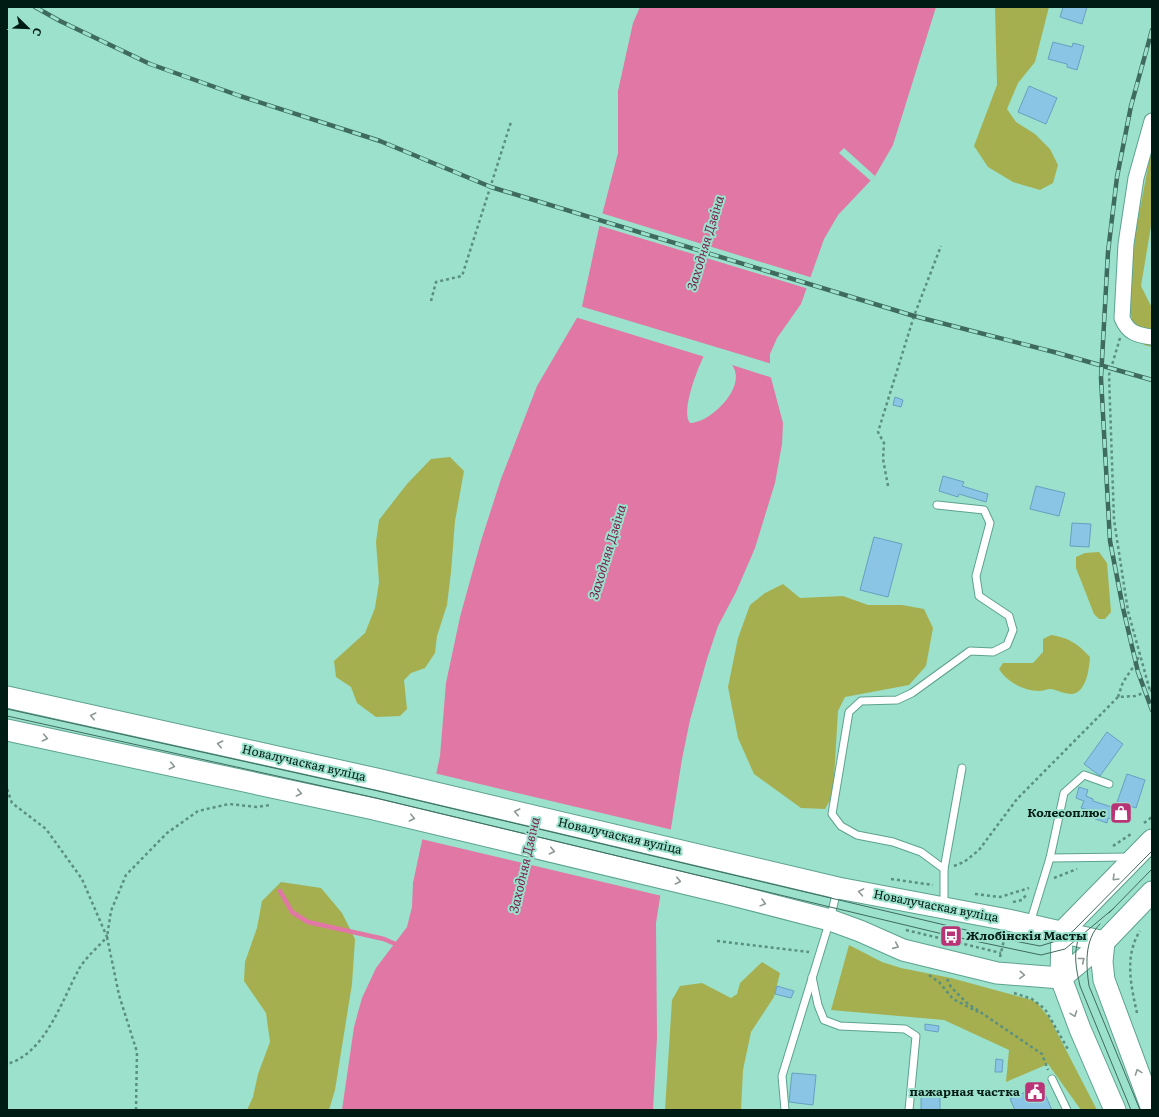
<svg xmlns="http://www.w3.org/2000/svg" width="1159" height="1117" font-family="Literata,serif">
	<rect width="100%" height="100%" fill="#9be1cc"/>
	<g fill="#a6af50">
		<polygon points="995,7 1049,7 1035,62 1018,83 1007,109 1016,122 1035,134 1050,149 1058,165 1053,183 1040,190 1013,182 988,167 974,146 997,85"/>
		<polygon points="1152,146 1152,220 1141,286 1152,308 1152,347 1144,345 1134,328 1128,303 1136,230"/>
		<polygon points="450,457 464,471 455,521 451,572 447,605 437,636 435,653 425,668 411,673 404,680 407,709 400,716 376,717 357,703 351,687 336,677 334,661 365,633 375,608 379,582 376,542 379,520 407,484 431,459"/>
		<polygon points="1099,552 1107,563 1111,612 1105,619 1099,619 1094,614 1076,568 1076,557 1085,553"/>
		<polygon points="783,584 800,598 843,596 868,605 902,605 924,609 933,628 926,666 909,685 845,697 838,711 833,795 825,809 801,808 754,774 738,738 728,687 738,638 750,605 765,593"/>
		<path d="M 1051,635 C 1069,638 1077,643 1090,657 C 1089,668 1088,680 1081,689 C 1073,699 1061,691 1051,689 C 1047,689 1043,691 1039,691 C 1023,690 1008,683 999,669 L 1003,663 L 1033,663 L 1043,652 L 1043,639 Z"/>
		<polygon points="281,882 321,888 342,913 355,939 352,984 335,1090 329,1110 247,1110 253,1097 258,1074 270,1042 266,1013 244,981 245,962 257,928 262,901"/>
		<polygon points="849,945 882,962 901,968 951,978 1032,1000 1038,1004 1050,1019 1097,1110 1081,1110 1048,1064 1006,1082 1009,1050 944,1020 831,1010"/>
		<polygon points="762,962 780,973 774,997 751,1032 743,1070 741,1110 665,1110 672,1000 680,986 702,983 731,998 737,994 740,983"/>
	</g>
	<path fill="#e077a4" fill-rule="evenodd" d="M 640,7 L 936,7 L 893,145 L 875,176 L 838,215 L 824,239 L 801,304 L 777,338 L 770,354 L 770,374 L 783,423 L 782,444 L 775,483 L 755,548 L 736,592 L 718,626 L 707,659 L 690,720 L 682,759 L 656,923 L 657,1037 L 653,1110 L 342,1110 L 354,1027 L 362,998 L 376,968 L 407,927 L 412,907 L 413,883 L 440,756 L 446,683 L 460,617 L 481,541 L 501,479 L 537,386 L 581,311 L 600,223 L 618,153 L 618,91 L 633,23 ZM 706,352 L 718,352 C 722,356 729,360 732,365 C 748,386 711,423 690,423 C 680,412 699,364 706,352 Z"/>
	<g fill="#9be1cc">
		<polygon points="844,148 875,176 871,181 839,153"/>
		<polygon points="601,213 813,278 809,289 597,225"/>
		<polygon points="580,306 772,364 773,378 729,364 717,354 707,354 705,357 575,317"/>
		<polygon points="434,773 673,830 662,896 421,839"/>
	</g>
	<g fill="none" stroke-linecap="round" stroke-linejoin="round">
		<polyline stroke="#e077a4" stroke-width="4.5" points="280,891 292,912 308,922 384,939 400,946"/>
	</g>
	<g fill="#8ac5e6" stroke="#67a0c0">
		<polygon points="1063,7 1087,7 1082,24 1060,17"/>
		<polygon points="1053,42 1072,47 1073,43 1084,46 1077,70 1067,67 1067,64 1048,59"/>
		<polygon points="1029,86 1057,98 1046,124 1018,112"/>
		<polygon points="895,397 903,400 901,407 893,405"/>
		<polygon points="943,476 964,482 962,486 988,494 986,502 959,494 958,497 939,491"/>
		<polygon points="1036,486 1065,493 1059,516 1030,509"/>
		<polygon points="1072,523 1091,524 1089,547 1070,546"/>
		<polygon points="874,537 902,544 888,597 860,590"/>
		<polygon points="1107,732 1123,744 1100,776 1084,764"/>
		<polygon points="1127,774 1145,780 1136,808 1130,806 1126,818 1118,816 1116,821 1108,818 1107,823 1087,816 1089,810 1081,808 1084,801 1076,798 1079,787 1088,790 1086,796 1093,799 1093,801 1115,808"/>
		<polygon points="777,986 794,991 791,998 775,994"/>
		<polygon points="925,1024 939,1026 938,1032 925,1030"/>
		<polygon points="996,1059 1003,1060 1002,1072 995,1072"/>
		<polygon points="792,1073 816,1075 813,1105 789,1102"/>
		<polygon points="1041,1085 1052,1110 1015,1110 1010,1099"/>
		<rect x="921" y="1092" width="19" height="18"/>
	</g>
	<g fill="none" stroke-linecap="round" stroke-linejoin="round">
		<g stroke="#5da28f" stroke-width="9">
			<g id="service">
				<polyline points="937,505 984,510 990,523 976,576 979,596 1009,616 1013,630 1007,645 993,652 970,651 912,693 897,700 861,701 849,712 832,814 841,826 857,835 893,842 921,852 944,869"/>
				<polyline points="1050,858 1129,857"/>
				<polyline points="944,906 944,869 962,768"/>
				<polyline points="1030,923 1050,858 1064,793 1084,775 1109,784"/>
				<polyline points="812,977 818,1005 824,1020 840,1026 905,1029 916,1036 909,1110"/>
				<polyline points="1052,1079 1067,1110"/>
				<polyline points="785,1110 782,1076 830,920 837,890"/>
			</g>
		</g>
		<g stroke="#5da28f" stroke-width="17">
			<path id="minor" d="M 1152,121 L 1136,178 L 1126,244 L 1122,318 C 1128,333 1137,335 1152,337"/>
		</g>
		<g stroke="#5da28f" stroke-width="23">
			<g id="secondary">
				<polyline points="7,697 381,780 838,888 1008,920 1104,942"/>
				<polyline points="7,730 374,809 725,893 830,920 860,931 903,950 997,973 1061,978 1104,942 1152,892"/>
				<polyline points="1104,942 1102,962 1104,980 1152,1109"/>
				<polyline points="1115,1110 1080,1029 1061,978 1062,932 1152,840"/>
			</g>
		</g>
		<g stroke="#5b8f80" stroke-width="2.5" stroke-dasharray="3 3" stroke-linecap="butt">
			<polyline points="431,301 436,282 462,276 511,122"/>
			<polyline points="1120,338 1109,375 1114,520 1128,611 1150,691"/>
			<polyline points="888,486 883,459 884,443 878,432 914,316 941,246"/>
			<polyline points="1118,697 1123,682 1136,663 1140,654"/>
			<path d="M 7,789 L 12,803 L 46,829 L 82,879 L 107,937 C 98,947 86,957 79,969 C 62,1000 45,1054 7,1064"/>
			<polyline points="1144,823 1152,817"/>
			<polyline points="1113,846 1131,834"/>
			<polyline points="954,866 964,862 979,850 1017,799 1118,697 1135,696 1152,690"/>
			<polyline points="1054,878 1077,869"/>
			<polyline points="891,879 933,885"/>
			<polyline points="975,894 1000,897 1029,888"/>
			<polyline points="1013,902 1022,900 1027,894"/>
			<polyline points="906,930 1001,953"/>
			<polyline points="717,941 809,952"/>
			<polyline points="1000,957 1005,936"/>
			<polyline points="929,975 939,982 953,999 978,1012"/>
			<polyline points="947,979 951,987 967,1003 1042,1054 1048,1070"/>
			<polyline points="1014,993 1032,999 1045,1009 1069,1051"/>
			<path d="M 1137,1013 C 1131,986 1124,956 1140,931"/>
			<polyline points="136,1110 137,1052 119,995 107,937 111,911 126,875 167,833 198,811 229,804 257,807 270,805"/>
		</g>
		<use href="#service" stroke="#fff" stroke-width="7"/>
		<use href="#minor" stroke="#fff" stroke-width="15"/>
		<use href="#secondary" stroke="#fff" stroke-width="21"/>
		<g stroke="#3f6b5f" stroke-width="1">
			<polyline points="7,709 378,791 1004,939 1040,946 1063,939 1074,930 1152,851"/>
			<polyline points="7,716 376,798 951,936 1041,955 1065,949 1113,909"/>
			<polyline points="1109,913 1152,869"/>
			<path d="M 1100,924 C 1084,940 1086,965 1089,986 L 1140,1110"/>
			<path d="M 1079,937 C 1073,954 1076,968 1080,986 L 1131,1110"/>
		</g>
		<g stroke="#3f6b5f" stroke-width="4.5">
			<g id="rail">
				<polyline points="35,7 60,21 150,64 240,96 380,141 491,187 914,316 1054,352 1152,380"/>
				<polyline points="1152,30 1131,106 1117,177 1108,252 1101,378 1110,541 1123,608 1138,672 1152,710"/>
			</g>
		</g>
		<use href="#rail" stroke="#9be1cc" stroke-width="3" stroke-dasharray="9" stroke-linecap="butt"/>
	</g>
	<defs><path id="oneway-chevron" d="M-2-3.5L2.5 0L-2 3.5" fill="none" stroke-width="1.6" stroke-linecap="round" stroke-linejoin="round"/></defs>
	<g stroke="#8c9895">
		<use href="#oneway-chevron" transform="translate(93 716) rotate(-167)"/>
		<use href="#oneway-chevron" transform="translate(45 738) rotate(12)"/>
		<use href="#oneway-chevron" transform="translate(220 744) rotate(-167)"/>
		<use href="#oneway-chevron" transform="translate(172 766) rotate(12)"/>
		<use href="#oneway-chevron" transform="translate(299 793) rotate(12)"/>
		<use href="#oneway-chevron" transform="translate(517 812) rotate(-167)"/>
		<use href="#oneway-chevron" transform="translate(412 818) rotate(13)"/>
		<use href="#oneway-chevron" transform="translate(552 851) rotate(13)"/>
		<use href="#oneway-chevron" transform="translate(1115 878) rotate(135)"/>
		<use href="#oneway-chevron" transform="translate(678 881) rotate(13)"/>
		<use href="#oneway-chevron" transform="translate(861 892) rotate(-170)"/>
		<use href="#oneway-chevron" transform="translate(763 903) rotate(15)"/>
		<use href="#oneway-chevron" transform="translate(896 946) rotate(24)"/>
		<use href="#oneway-chevron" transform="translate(1082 960) rotate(-39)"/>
		<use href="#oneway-chevron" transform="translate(1022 975) rotate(4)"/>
		<use href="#oneway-chevron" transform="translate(1074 1014) rotate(70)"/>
		<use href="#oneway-chevron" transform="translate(1138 1072) rotate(-110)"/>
	</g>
	<defs>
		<g id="shop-square" transform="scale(1.15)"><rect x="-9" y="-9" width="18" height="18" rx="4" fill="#b93477" stroke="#9be1cc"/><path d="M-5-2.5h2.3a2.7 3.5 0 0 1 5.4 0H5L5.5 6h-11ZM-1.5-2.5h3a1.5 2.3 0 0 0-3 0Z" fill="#fff"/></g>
		<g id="bus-square" transform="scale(1.15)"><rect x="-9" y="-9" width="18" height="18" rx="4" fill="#b93477" stroke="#9be1cc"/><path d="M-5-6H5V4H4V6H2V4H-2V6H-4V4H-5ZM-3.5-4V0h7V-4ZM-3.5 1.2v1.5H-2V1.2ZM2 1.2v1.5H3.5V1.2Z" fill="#fff"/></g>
		<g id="civic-square" transform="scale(1.15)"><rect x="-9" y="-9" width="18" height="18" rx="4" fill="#b93477" stroke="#9be1cc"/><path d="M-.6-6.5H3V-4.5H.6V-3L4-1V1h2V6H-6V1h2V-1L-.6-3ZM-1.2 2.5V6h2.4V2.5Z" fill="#fff"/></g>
	</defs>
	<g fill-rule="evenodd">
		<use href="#shop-square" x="1121" y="813"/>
		<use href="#bus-square" x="951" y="936"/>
		<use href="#civic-square" x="1035" y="1092"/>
	</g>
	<g text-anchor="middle" stroke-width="4" stroke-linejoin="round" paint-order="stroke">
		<g font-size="12" fill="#001a14" stroke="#9be1cc">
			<text transform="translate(304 763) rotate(13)" y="4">Новалучаская вуліца</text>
			<text transform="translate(620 836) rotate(13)" y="4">Новалучаская вуліца</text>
			<text transform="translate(936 906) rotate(11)" y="4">Новалучаская вуліца</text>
		</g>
		<g font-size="12" font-weight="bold" fill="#001a14" stroke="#9be1cc" text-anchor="end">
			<text x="1106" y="817">Колесоплюс</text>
			<text x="966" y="940" text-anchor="start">Жлобінскія Масты</text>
			<text x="1020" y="1096">пажарная частка</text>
		</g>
		<g font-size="13" font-style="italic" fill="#791b4b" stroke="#9be1cc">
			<text transform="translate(705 243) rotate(-73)" y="5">Заходняя Дзвіна</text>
			<text transform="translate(607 552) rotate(-73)" y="5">Заходняя Дзвіна</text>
			<text transform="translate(524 865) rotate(-77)" y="5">Заходняя Дзвіна</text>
		</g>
	</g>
	<rect width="1159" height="1117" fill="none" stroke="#001a14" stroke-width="16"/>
	<g transform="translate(28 28) rotate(113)" stroke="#9be1cc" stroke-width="3" paint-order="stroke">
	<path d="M0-3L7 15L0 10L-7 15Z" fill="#001a14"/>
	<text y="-6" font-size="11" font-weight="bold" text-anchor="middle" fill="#001a14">С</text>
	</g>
</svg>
